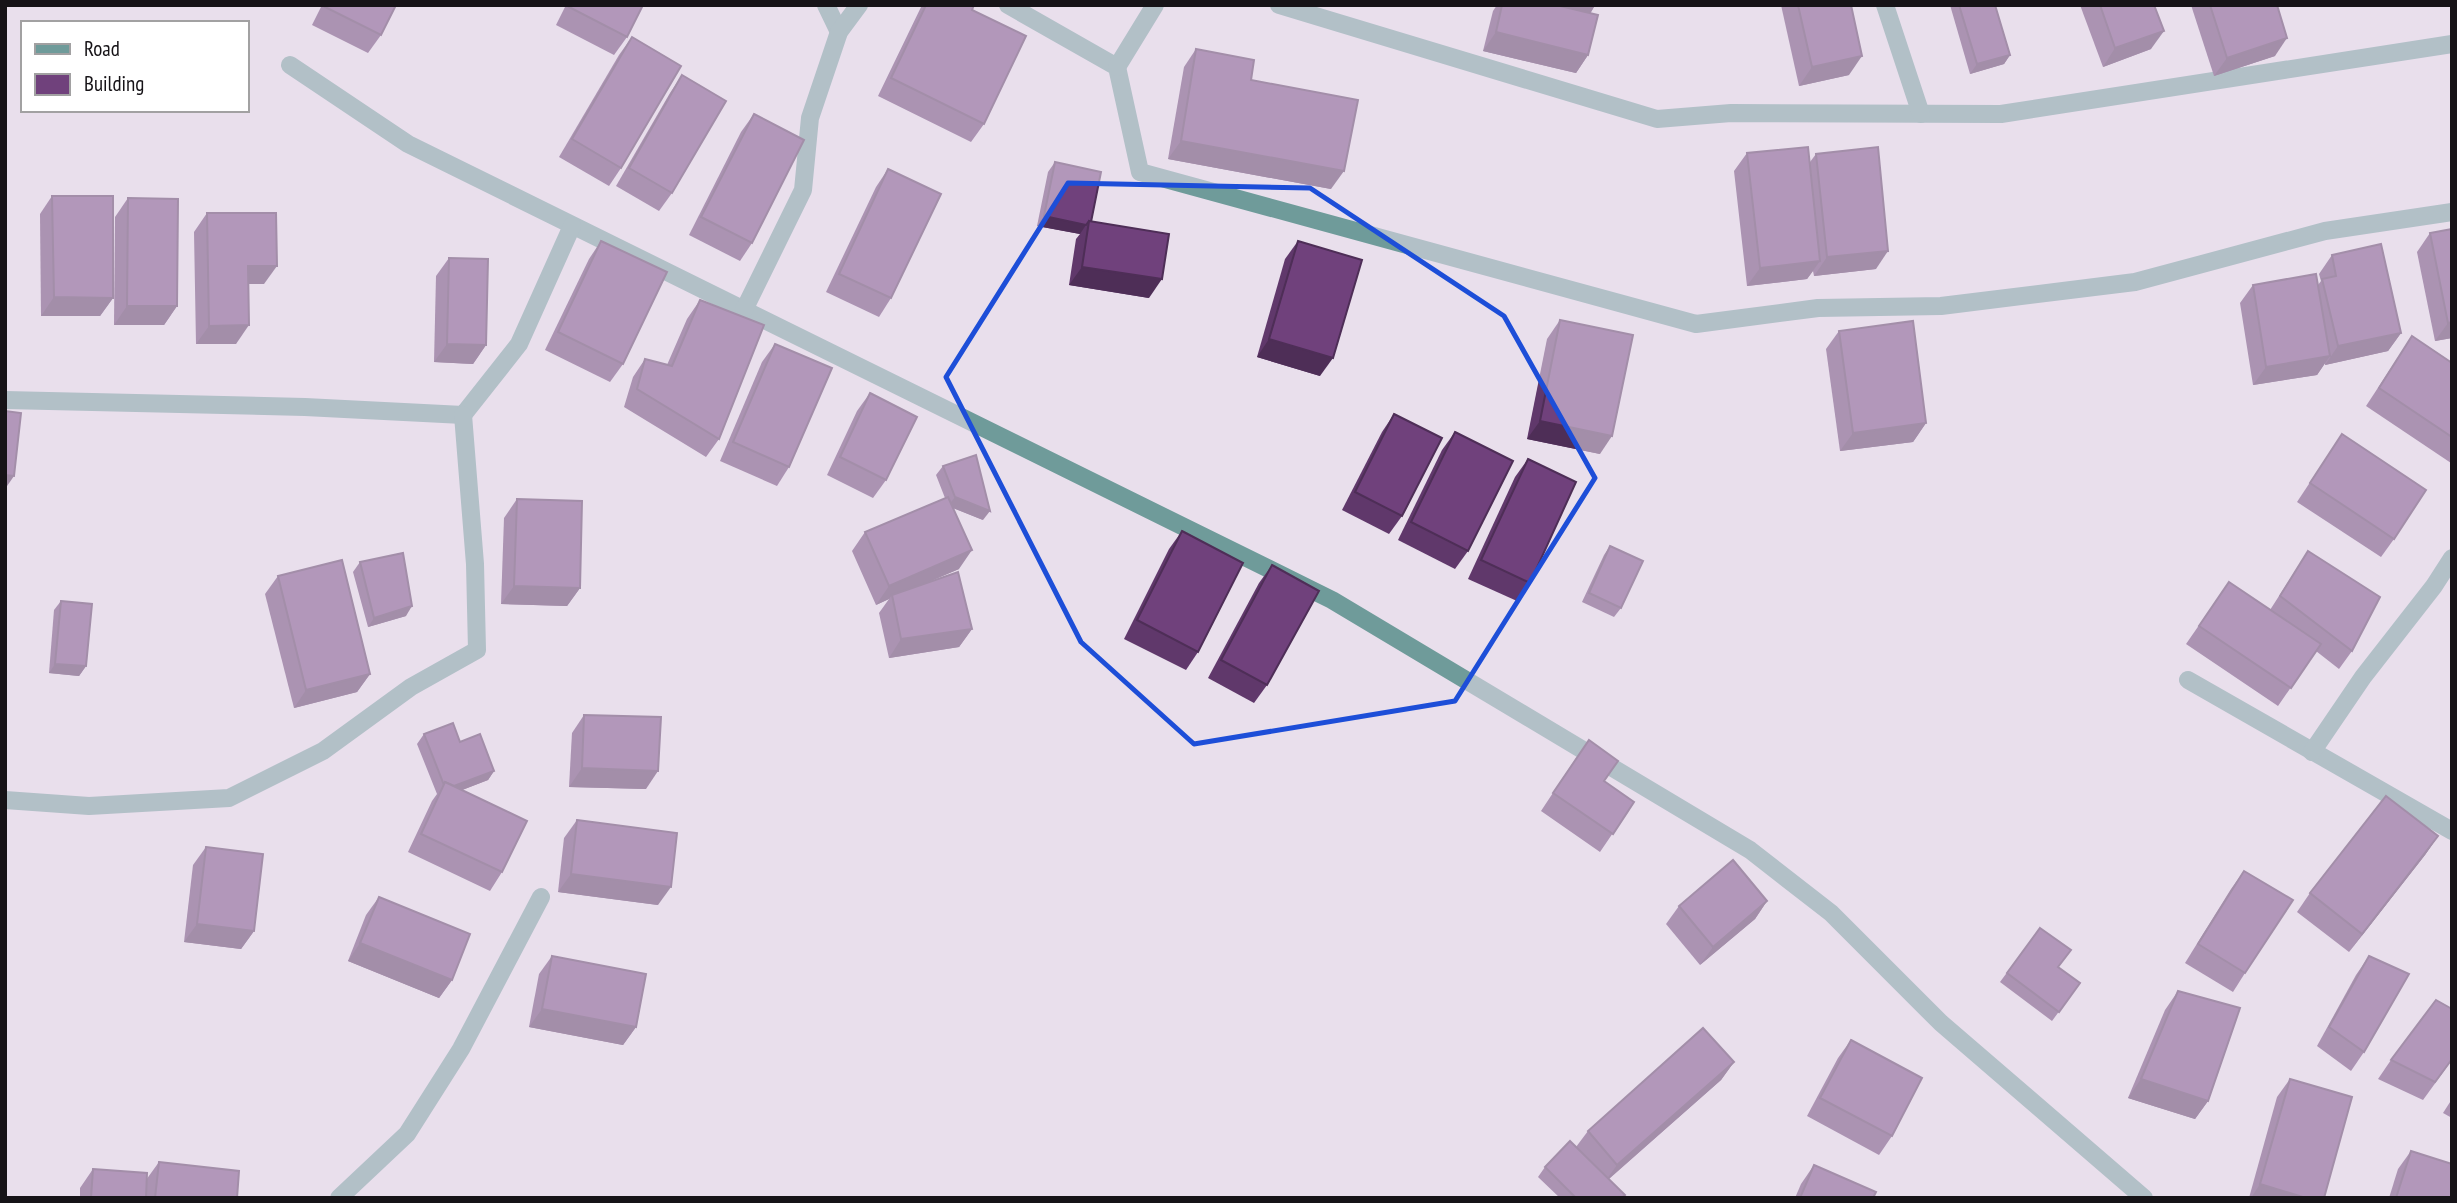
<svg xmlns="http://www.w3.org/2000/svg" width="2457" height="1203" font-family="'PT Sans Narrow',sans-serif">
	<rect width="100%" height="100%" fill="#e9dfec"/>
	<g fill="none" stroke-linecap="round" stroke-linejoin="round">
		<g stroke="#6f9b9a" stroke-width="18">
			<polyline points="826,5 839,32"/>
			<polyline points="1008,5 1117,67 1140,172 1696,324 1818,308 1941,306 2135,282 2325,231 2452,212"/>
			<polyline points="1279,5 1657,119 1731,113 2001,114 2452,44"/>
			<polyline points="1885,5 1921,114"/>
			<polyline points="290,65 408,144 1332,600 1750,850 1831,913 1941,1023 2144,1198"/>
			<polyline points="1117,67 1155,5"/>
			<polyline points="744,310 803,190 810,118 839,32 859,5"/>
			<polyline points="5,400 305,407 463,415 519,344 572,226"/>
			<polyline points="2188,680 2452,831"/>
			<polyline points="2312,752 2363,677 2434,586 2452,558"/>
			<polyline points="5,800 89,806 229,798 323,751 411,687 477,650 475,564 463,415"/>
			<polyline points="339,1198 407,1134 461,1049 541,897"/>
		</g>
	</g>
	<g fill="#60386b">
		<polygon points="322,5 396,5 381,35 368,53 312,25"/>
		<polygon points="566,5 643,5 627,37 614,55 556,25"/>
		<polygon points="922,5 974,5 972,10 984,124 971,142 878,96"/>
		<polygon points="1497,5 1595,5 1590,14 1588,55 1576,73 1483,51 1493,11"/>
		<polygon points="1781,5 1851,5 1849,75 1799,86"/>
		<polygon points="1950,5 1995,5 2010,55 2004,64 1970,74"/>
		<polygon points="2080,5 2154,5 2151,49 2103,67"/>
		<polygon points="2191,5 2277,5 2275,56 2214,76"/>
		<polygon points="632,37 621,168 609,186 559,157 619,55"/>
		<polygon points="1196,49 1251,80 1331,189 1168,159 1184,67"/>
		<polygon points="682,75 672,193 659,211 616,186 670,93"/>
		<polygon points="754,114 752,243 740,261 689,235 741,132"/>
		<polygon points="1747,153 1810,162 1816,154 1876,269 1814,276 1813,271 1807,279 1747,286 1734,171"/>
		<polygon points="1055,162 1091,222 1149,298 1069,285 1076,239 1080,234 1037,226 1048,172"/>
		<polygon points="888,169 891,298 879,317 826,292 876,187"/>
		<polygon points="52,196 113,298 100,316 41,316 40,214"/>
		<polygon points="128,198 177,306 164,325 114,325 115,217"/>
		<polygon points="207,213 264,284 249,284 236,344 196,344 194,232"/>
		<polygon points="2430,233 2452,338 2435,341 2417,252"/>
		<polygon points="601,241 623,364 610,382 545,350 589,259"/>
		<polygon points="1298,241 1320,376 1257,357 1285,259"/>
		<polygon points="2332,255 2401,333 2388,351 2325,365 2325,363 2317,375 2253,385 2240,303 2253,285 2318,285 2321,281 2319,274"/>
		<polygon points="449,258 486,345 473,364 434,362 436,276"/>
		<polygon points="700,300 719,439 706,457 624,407 633,377 645,359 667,365 687,319"/>
		<polygon points="1560,320 1600,454 1527,439 1547,339"/>
		<polygon points="1839,331 1926,423 1913,442 1840,451 1826,349"/>
		<polygon points="2412,336 2452,363 2451,463 2366,406"/>
		<polygon points="775,344 789,467 777,486 720,461 762,362"/>
		<polygon points="870,393 886,480 873,498 827,475 857,411"/>
		<polygon points="1394,414 1402,516 1389,534 1342,510 1382,432"/>
		<polygon points="1455,432 1468,551 1455,569 1398,540 1442,450"/>
		<polygon points="2342,434 2394,539 2381,557 2297,502"/>
		<polygon points="1528,459 1530,583 1517,601 1468,579 1515,477"/>
		<polygon points="943,466 983,520 953,508 959,569 925,583 972,629 959,647 889,658 879,613 889,599 876,605 852,551 865,532 945,498 936,475"/>
		<polygon points="517,499 580,588 567,606 501,604 504,518"/>
		<polygon points="1182,531 1198,652 1186,670 1124,639 1169,549"/>
		<polygon points="1610,546 1621,608 1614,617 1582,602 1604,555"/>
		<polygon points="2308,551 2352,651 2339,669 2316,651 2278,706 2186,644 2229,582 2270,610"/>
		<polygon points="360,562 406,616 368,627 353,572"/>
		<polygon points="1272,565 1267,685 1254,703 1208,678 1259,583"/>
		<polygon points="278,576 370,674 357,692 294,708 265,594"/>
		<polygon points="61,601 86,666 79,676 49,673 54,610"/>
		<polygon points="584,715 646,789 569,787 572,733"/>
		<polygon points="424,734 460,742 494,771 488,780 462,790 502,872 490,891 408,852 432,801 437,794 417,744"/>
		<polygon points="1576,758 1604,781 1634,802 1600,852 1541,811"/>
		<polygon points="577,820 658,905 558,892 564,838"/>
		<polygon points="2438,836 2425,855 2349,952 2297,912 2310,893"/>
		<polygon points="206,847 254,931 241,949 184,942 193,865"/>
		<polygon points="2244,871 2245,973 2233,992 2185,963 2231,889"/>
		<polygon points="379,897 452,980 439,998 348,961 366,915"/>
		<polygon points="1767,901 1755,919 1700,965 1666,924 1679,906"/>
		<polygon points="2040,928 2058,967 2080,983 2052,1021 2000,982"/>
		<polygon points="552,956 636,1027 623,1045 529,1027 539,974"/>
		<polygon points="2369,956 2364,1052 2351,1071 2317,1046 2356,975"/>
		<polygon points="2178,991 2208,1101 2195,1119 2128,1098 2165,1010"/>
		<polygon points="1851,1040 1892,1136 1879,1155 1807,1116 1838,1058"/>
		<polygon points="2391,1060 2452,1060 2423,1100 2378,1079"/>
		<polygon points="1734,1062 1721,1080 1609,1179 1625,1195 1623,1198 1560,1198 1538,1177 1545,1167 1576,1147 1588,1131"/>
		<polygon points="2290,1079 2324,1198 2249,1198 2277,1097"/>
		<polygon points="2452,1099 2452,1118 2443,1113"/>
		<polygon points="2411,1151 2452,1198 2389,1198 2398,1169"/>
		<polygon points="159,1162 237,1198 80,1198 80,1188 93,1169 146,1180"/>
		<polygon points="1814,1165 1873,1198 1795,1198 1801,1184"/>
	</g>
	<g fill="#4e2e57">
		<polygon points="1536,5 1586,5 1594,7 1582,26"/>
		<polygon points="2164,31 2151,49 2103,67 2115,48"/>
		<polygon points="1496,32 1588,55 1576,73 1483,51"/>
		<polygon points="2287,38 2275,56 2214,76 2227,58"/>
		<polygon points="2010,55 2004,64 1970,74 1977,64"/>
		<polygon points="1862,56 1849,75 1799,86 1812,67"/>
		<polygon points="1181,141 1344,171 1331,189 1168,159"/>
		<polygon points="1044,216 1086,225 1080,234 1037,226"/>
		<polygon points="1888,251 1876,269 1814,276 1827,257"/>
		<polygon points="1820,261 1807,279 1747,286 1760,268"/>
		<polygon points="248,266 277,266 264,284 236,284"/>
		<polygon points="1082,267 1162,279 1149,298 1069,285"/>
		<polygon points="54,297 113,298 100,316 41,316"/>
		<polygon points="127,306 177,306 164,325 114,325"/>
		<polygon points="2452,322 2452,338 2435,341 2448,323"/>
		<polygon points="249,325 236,344 196,344 209,326"/>
		<polygon points="2401,333 2388,351 2325,365 2338,346"/>
		<polygon points="1269,339 1333,358 1320,376 1257,357"/>
		<polygon points="447,344 486,345 473,364 434,362"/>
		<polygon points="2330,356 2317,375 2253,385 2266,367"/>
		<polygon points="1540,421 1612,436 1600,454 1527,439"/>
		<polygon points="1926,423 1913,442 1840,451 1853,433"/>
		<polygon points="5,475 14,476 5,489"/>
		<polygon points="955,497 990,511 983,520 948,506"/>
		<polygon points="972,550 959,569 892,598 892,595 889,599 876,605 889,586"/>
		<polygon points="514,586 580,588 567,606 501,604"/>
		<polygon points="412,606 406,616 368,627 374,618"/>
		<polygon points="972,629 959,647 889,658 901,639"/>
		<polygon points="55,664 86,666 79,676 49,673"/>
		<polygon points="370,674 357,692 294,708 306,690"/>
		<polygon points="582,768 658,771 646,789 569,787"/>
		<polygon points="494,771 488,780 439,799 445,789"/>
		<polygon points="2438,836 2425,855 2349,952 2362,934"/>
		<polygon points="571,874 671,887 658,905 558,892"/>
		<polygon points="1767,901 1755,919 1700,965 1713,947"/>
		<polygon points="197,924 254,931 241,949 184,942"/>
		<polygon points="360,943 452,980 439,998 348,961"/>
		<polygon points="542,1009 636,1027 623,1045 529,1027"/>
		<polygon points="1734,1062 1721,1080 1604,1183 1617,1165"/>
		<polygon points="2141,1079 2208,1101 2195,1119 2128,1098"/>
		<polygon points="2260,1184 2306,1198 2251,1198"/>
	</g>
	<g fill="#70417c" stroke="#4e2e57" stroke-width="2">
		<polygon points="326,5 396,5 381,35 325,7"/>
		<polygon points="570,5 643,5 627,37 569,7"/>
		<polygon points="926,5 974,5 972,10 1026,36 984,124 891,78"/>
		<polygon points="1502,5 1556,5 1598,15 1588,55 1496,32"/>
		<polygon points="1798,5 1851,5 1862,56 1812,67"/>
		<polygon points="1959,5 1995,5 2010,55 1977,64"/>
		<polygon points="2100,5 2154,5 2164,31 2115,48"/>
		<polygon points="2210,5 2277,5 2287,38 2227,58"/>
		<polygon points="632,37 681,66 621,168 572,139"/>
		<polygon points="1196,49 1254,60 1251,80 1358,100 1344,171 1181,141"/>
		<polygon points="682,75 726,101 672,193 629,168"/>
		<polygon points="754,114 804,140 752,243 701,217"/>
		<polygon points="1808,147 1820,261 1760,268 1747,153"/>
		<polygon points="1878,147 1888,251 1827,257 1816,154"/>
		<polygon points="1055,162 1101,172 1091,222 1089,221 1086,225 1044,216"/>
		<polygon points="888,169 941,194 891,298 839,274"/>
		<polygon points="52,196 113,196 113,298 54,297"/>
		<polygon points="128,198 178,199 177,306 127,306"/>
		<polygon points="207,213 276,213 277,266 248,266 249,325 209,326"/>
		<polygon points="1089,221 1169,234 1162,279 1082,267"/>
		<polygon points="2452,229 2452,322 2448,323 2430,233"/>
		<polygon points="601,241 667,272 623,364 558,332"/>
		<polygon points="1298,241 1362,260 1333,358 1269,339"/>
		<polygon points="2381,244 2401,333 2338,346 2322,279 2336,276 2332,255"/>
		<polygon points="449,258 488,259 486,345 447,344"/>
		<polygon points="2316,274 2330,356 2266,367 2253,285"/>
		<polygon points="700,300 764,325 719,439 637,389 645,359 672,366"/>
		<polygon points="1560,320 1633,335 1612,436 1540,421"/>
		<polygon points="1913,321 1926,423 1853,433 1839,331"/>
		<polygon points="2412,336 2452,363 2452,437 2379,388"/>
		<polygon points="775,344 832,368 789,467 733,442"/>
		<polygon points="870,393 917,417 886,480 840,457"/>
		<polygon points="5,411 21,413 14,476 5,475"/>
		<polygon points="1394,414 1442,438 1402,516 1355,492"/>
		<polygon points="1455,432 1513,461 1468,551 1411,522"/>
		<polygon points="2342,434 2426,490 2394,539 2310,483"/>
		<polygon points="976,455 990,511 955,497 943,466"/>
		<polygon points="1528,459 1576,482 1530,583 1481,560"/>
		<polygon points="948,497 972,550 889,586 865,532"/>
		<polygon points="517,499 582,501 580,588 514,586"/>
		<polygon points="1182,531 1243,563 1198,652 1137,620"/>
		<polygon points="1610,546 1643,561 1621,608 1589,593"/>
		<polygon points="2308,551 2380,597 2352,651 2280,596"/>
		<polygon points="403,553 412,606 374,618 360,562"/>
		<polygon points="342,560 370,674 306,690 278,576"/>
		<polygon points="1272,565 1319,591 1267,685 1221,660"/>
		<polygon points="958,572 972,629 901,639 892,595"/>
		<polygon points="2229,582 2321,644 2291,688 2199,626"/>
		<polygon points="61,601 92,604 86,666 55,664"/>
		<polygon points="584,715 661,717 658,771 582,768"/>
		<polygon points="453,723 460,742 480,734 494,771 454,786 445,782 444,785 424,734"/>
		<polygon points="1589,740 1618,761 1604,781 1634,802 1613,834 1553,793"/>
		<polygon points="445,782 527,821 502,872 421,834"/>
		<polygon points="2386,796 2438,836 2362,934 2310,893"/>
		<polygon points="577,820 677,833 671,887 571,874"/>
		<polygon points="206,847 263,854 254,931 197,924"/>
		<polygon points="1733,860 1767,901 1713,947 1679,906"/>
		<polygon points="2244,871 2293,900 2245,973 2198,944"/>
		<polygon points="379,897 470,934 452,980 360,943"/>
		<polygon points="2040,928 2071,950 2058,967 2080,983 2059,1012 2007,973"/>
		<polygon points="552,956 646,974 636,1027 542,1009"/>
		<polygon points="2369,956 2409,974 2364,1052 2329,1027"/>
		<polygon points="2178,991 2240,1008 2208,1101 2141,1079"/>
		<polygon points="2436,1000 2452,1009 2452,1059 2435,1082 2391,1060"/>
		<polygon points="1703,1028 1734,1062 1617,1165 1588,1131"/>
		<polygon points="1851,1040 1922,1078 1892,1136 1820,1098"/>
		<polygon points="2290,1079 2352,1097 2324,1198 2306,1198 2260,1184"/>
		<polygon points="1570,1141 1625,1195 1622,1198 1576,1198 1545,1167"/>
		<polygon points="2411,1151 2452,1164 2452,1198 2396,1198"/>
		<polygon points="159,1162 239,1171 237,1198 155,1198"/>
		<polygon points="1814,1165 1876,1192 1873,1198 1800,1198"/>
		<polygon points="93,1169 147,1173 146,1198 91,1198"/>
	</g>
	<path d="M0 0H2457V1203H0ZM 1068,183 L 1310,188 L 1504,316 L 1595,478 L 1455,701 L 1194,744 L 1081,642 L 946,377 Z" fill="#e9dfec" fill-opacity=".55" fill-rule="evenodd"/>
	<path fill="none" stroke="#1d4ed8" stroke-width="5" stroke-linejoin="round" d="M 1068,183 L 1310,188 L 1504,316 L 1595,478 L 1455,701 L 1194,744 L 1081,642 L 946,377 Z"/>
	<rect width="2457" height="1203" fill="none" stroke="#161317" stroke-width="14"/>
	<rect x="21" y="21" width="228" height="91" fill="#ffffff" stroke="#a2a1a2" stroke-width="2"/>
	<rect x="35" y="44" width="35" height="10" fill="#6f9b9a" stroke="#a2a1a2" stroke-width="2"/>
	<text x="84" y="56" font-size="21" fill="#161317">Road</text>
	<rect x="35" y="74" width="35" height="21" fill="#70417c" stroke="#a2a1a2" stroke-width="2"/>
	<text x="84" y="91" font-size="21" fill="#161317">Building</text>
</svg>
